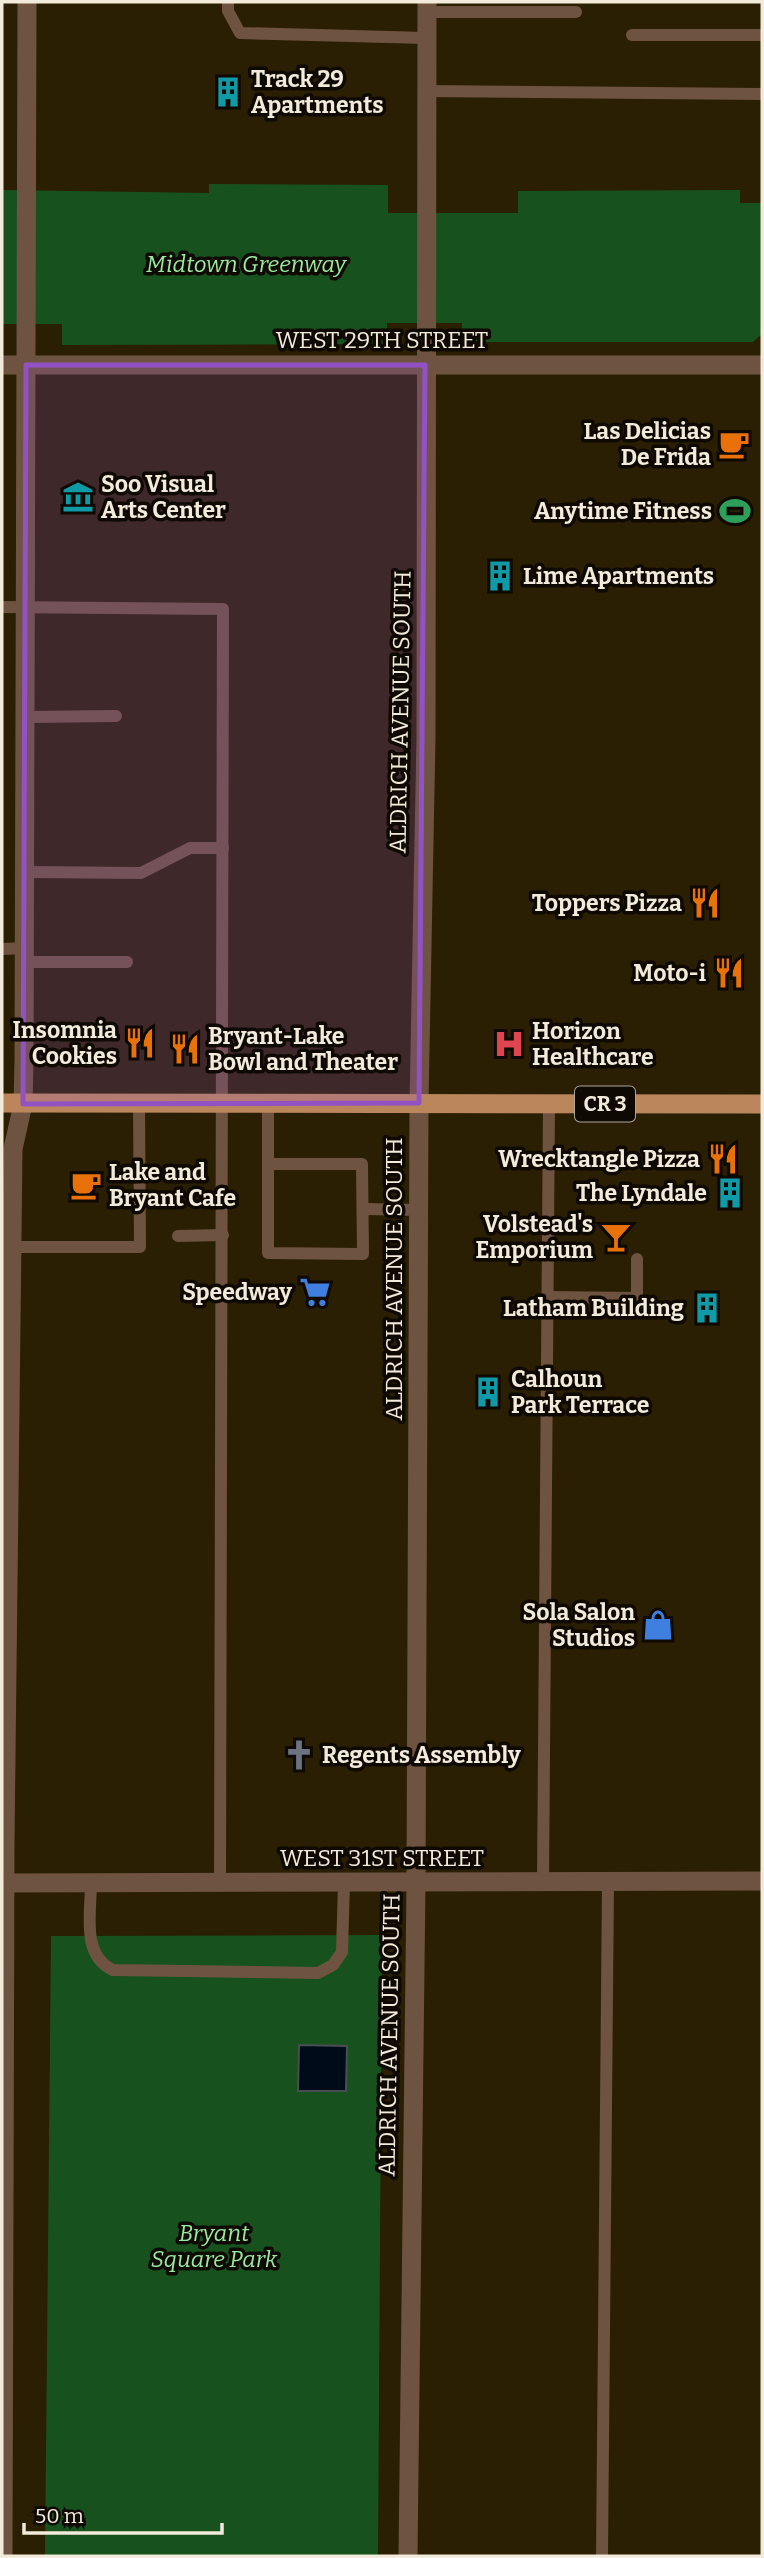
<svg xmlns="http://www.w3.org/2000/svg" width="764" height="2558" font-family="Bitter,serif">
	<rect width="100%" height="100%" fill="#2a1e03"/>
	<g fill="#17521e">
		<polygon points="209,184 388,185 388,213 518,213 518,191 740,190 740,203 762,203 762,334 753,342 462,342 462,323 387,323 387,344 62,345 62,324 2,324 2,190 209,193"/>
		<polygon points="382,1935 378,2556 45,2556 51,1936"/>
	</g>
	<polygon fill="#000b19" stroke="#494e53" stroke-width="2" points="299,2045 347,2046 346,2091 298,2091"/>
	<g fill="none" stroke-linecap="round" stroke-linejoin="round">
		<g stroke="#6e5340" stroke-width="12">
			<polyline points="228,2 228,11 240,33 426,38"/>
			<polyline points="427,12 576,12"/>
			<polyline points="632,35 762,35"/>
			<polyline points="425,91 762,94"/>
			<polyline points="2,607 223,609 220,1883"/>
			<polyline points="26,717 116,716"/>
			<polyline points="25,872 141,873 190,848 223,848"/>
			<polyline points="2,949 25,948"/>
			<polyline points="24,962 127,962"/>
			<polyline points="268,1164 362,1164 363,1254 268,1253 268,1103"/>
			<polyline points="363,1209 419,1210"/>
			<polyline points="178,1236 223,1235"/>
			<polyline points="13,1247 140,1247 139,1103"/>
			<polyline points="548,1297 637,1298 637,1259"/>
			<polyline points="543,1882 549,1103"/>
			<path d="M 91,1883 C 91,1913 81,1955 113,1970 L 318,1973 L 333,1965 L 342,1952 L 344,1883"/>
			<polyline points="602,2556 608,1881"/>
		</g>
		<g stroke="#6e5340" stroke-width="19">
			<polyline points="2,365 762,365"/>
			<polyline points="3,2556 5,1843 13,1149 23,1104 24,1060 27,2"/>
			<polyline points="408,2556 416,1883 419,1103 426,737 427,2"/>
		</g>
		<polyline stroke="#6e5340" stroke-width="19" points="2,1883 762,1881"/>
		<polyline stroke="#bc865d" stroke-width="19" points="2,1103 762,1104"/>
	</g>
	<path fill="#9352c4" fill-opacity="0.2" stroke="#9352c4" stroke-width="5" stroke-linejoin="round" d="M 26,365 L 425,365 L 419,1103 L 23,1104 Z"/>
	<defs>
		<g id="building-bare" transform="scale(2.415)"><path d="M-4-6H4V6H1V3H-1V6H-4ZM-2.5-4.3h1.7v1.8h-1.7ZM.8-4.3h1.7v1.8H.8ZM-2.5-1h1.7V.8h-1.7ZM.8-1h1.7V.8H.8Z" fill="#0f9aa8" stroke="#0e0902" stroke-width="2.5" paint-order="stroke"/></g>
		<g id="cafe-bare" transform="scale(2.415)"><path d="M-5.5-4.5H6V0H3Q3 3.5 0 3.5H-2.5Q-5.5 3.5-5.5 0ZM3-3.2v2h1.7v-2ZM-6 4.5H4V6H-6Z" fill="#e8710a" stroke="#0e0902" stroke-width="2.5" paint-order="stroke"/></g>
		<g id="museum-bare" transform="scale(2.415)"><path d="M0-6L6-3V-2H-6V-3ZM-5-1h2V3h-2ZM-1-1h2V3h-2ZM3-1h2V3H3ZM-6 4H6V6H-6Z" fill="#0f9aa8" stroke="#0e0902" stroke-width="2.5" paint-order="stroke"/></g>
		<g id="stadium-bare" transform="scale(2.415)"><path d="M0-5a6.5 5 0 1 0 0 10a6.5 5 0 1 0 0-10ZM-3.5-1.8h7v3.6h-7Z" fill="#2e9e5b" stroke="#0e0902" stroke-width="2.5" paint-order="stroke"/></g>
		<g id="restaurant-bare" transform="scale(2.415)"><path d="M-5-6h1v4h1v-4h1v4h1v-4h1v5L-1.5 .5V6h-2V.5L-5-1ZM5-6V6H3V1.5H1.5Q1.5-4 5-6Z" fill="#e8710a" stroke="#0e0902" stroke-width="2.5" paint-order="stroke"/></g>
		<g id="hospital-bare" transform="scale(2.415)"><path d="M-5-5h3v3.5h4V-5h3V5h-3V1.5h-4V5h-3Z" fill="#e0444e" stroke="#0e0902" stroke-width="2.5" paint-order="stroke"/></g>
		<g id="bar-bare" transform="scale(2.415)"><path d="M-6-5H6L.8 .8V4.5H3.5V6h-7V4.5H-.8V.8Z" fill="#e8710a" stroke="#0e0902" stroke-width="2.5" paint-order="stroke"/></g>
		<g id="supermarket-bare" transform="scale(2.415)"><path d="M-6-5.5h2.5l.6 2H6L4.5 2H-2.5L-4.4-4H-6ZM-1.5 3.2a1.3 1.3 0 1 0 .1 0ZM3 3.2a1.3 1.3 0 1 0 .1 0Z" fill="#3f7fe0" stroke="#0e0902" stroke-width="2.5" paint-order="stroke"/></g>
		<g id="shop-bare" transform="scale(2.415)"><path d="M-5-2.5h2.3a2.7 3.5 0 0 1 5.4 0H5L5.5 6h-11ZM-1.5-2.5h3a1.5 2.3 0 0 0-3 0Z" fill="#3f7fe0" stroke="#0e0902" stroke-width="2.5" paint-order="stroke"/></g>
		<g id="church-bare" transform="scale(2.415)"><path d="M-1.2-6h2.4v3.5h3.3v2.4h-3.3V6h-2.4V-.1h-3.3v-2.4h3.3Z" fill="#6b7280" stroke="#0e0902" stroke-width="2.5" paint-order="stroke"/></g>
	</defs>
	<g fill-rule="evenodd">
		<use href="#building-bare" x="228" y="92"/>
		<use href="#cafe-bare" x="734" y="444"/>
		<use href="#museum-bare" x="78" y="497"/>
		<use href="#stadium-bare" x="735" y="511"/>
		<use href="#building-bare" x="500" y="576"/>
		<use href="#restaurant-bare" x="705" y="903"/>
		<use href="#restaurant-bare" x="729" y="973"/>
		<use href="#restaurant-bare" x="140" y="1043"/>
		<use href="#hospital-bare" x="509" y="1044"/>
		<use href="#restaurant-bare" x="185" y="1049"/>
		<use href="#restaurant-bare" x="723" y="1159"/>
		<use href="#cafe-bare" x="86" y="1185"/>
		<use href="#building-bare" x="730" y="1193"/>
		<use href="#bar-bare" x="616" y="1237"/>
		<use href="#supermarket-bare" x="315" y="1292"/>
		<use href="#building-bare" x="707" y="1308"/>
		<use href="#building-bare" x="488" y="1392"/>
		<use href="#shop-bare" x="658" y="1625"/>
		<use href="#church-bare" x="299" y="1755"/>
	</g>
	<g text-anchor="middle" stroke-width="7" stroke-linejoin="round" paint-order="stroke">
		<rect fill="#0e0902" stroke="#aea699" stroke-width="2" x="575" y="1086.5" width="60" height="35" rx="5"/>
		<g font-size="21" font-weight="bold" fill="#f2eada">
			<text x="605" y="1111">CR 3</text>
		</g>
		<g font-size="23" font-weight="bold" fill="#f2eada" stroke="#0e0902" text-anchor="end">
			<text x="251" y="87" text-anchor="start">Track 29<tspan x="251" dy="26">Apartments</tspan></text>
			<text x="711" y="439">Las Delicias<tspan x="711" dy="26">De Frida</tspan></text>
			<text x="101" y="492" text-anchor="start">Soo Visual<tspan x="101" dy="26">Arts Center</tspan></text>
			<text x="712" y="519">Anytime Fitness</text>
			<text x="523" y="584" text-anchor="start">Lime Apartments</text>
			<text x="682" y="911">Toppers Pizza</text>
			<text x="706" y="981">Moto-i</text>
			<text x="117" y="1038">Insomnia<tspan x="117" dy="26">Cookies</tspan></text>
			<text x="532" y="1039" text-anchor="start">Horizon<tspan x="532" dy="26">Healthcare</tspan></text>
			<text x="208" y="1044" text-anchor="start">Bryant-Lake<tspan x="208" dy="26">Bowl and Theater</tspan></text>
			<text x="700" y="1167">Wrecktangle Pizza</text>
			<text x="109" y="1180" text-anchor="start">Lake and<tspan x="109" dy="26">Bryant Cafe</tspan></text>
			<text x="707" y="1201">The Lyndale</text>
			<text x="593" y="1232">Volstead's<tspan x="593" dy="26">Emporium</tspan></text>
			<text x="292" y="1300">Speedway</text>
			<text x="684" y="1316">Latham Building</text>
			<text x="511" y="1387" text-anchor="start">Calhoun<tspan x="511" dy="26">Park Terrace</tspan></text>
			<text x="635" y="1620">Sola Salon<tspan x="635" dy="26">Studios</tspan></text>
			<text x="322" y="1763" text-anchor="start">Regents Assembly</text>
		</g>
		<g font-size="23" font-style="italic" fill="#98ea9c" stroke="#0e0902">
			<text x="246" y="272">Midtown Greenway</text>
			<text x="214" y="2241">Bryant<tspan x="214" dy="26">Square Park</tspan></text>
		</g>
		<g font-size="23" fill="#f2eada" stroke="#0e0902">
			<text x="382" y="348">WEST 29TH STREET</text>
			<text transform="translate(400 712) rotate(-89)" y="8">ALDRICH AVENUE SOUTH</text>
			<text transform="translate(394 1279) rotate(-90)" y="8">ALDRICH AVENUE SOUTH</text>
			<text x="382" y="1866">WEST 31ST STREET</text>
			<text transform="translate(389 2035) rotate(-89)" y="8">ALDRICH AVENUE SOUTH</text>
		</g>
	</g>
	<rect width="764" height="2558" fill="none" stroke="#f2eada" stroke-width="7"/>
	<path d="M24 2523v10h198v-10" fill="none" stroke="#f2eada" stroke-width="3.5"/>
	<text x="35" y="2523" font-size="21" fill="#f2eada" stroke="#0e0902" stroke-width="5" paint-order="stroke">50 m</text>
</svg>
